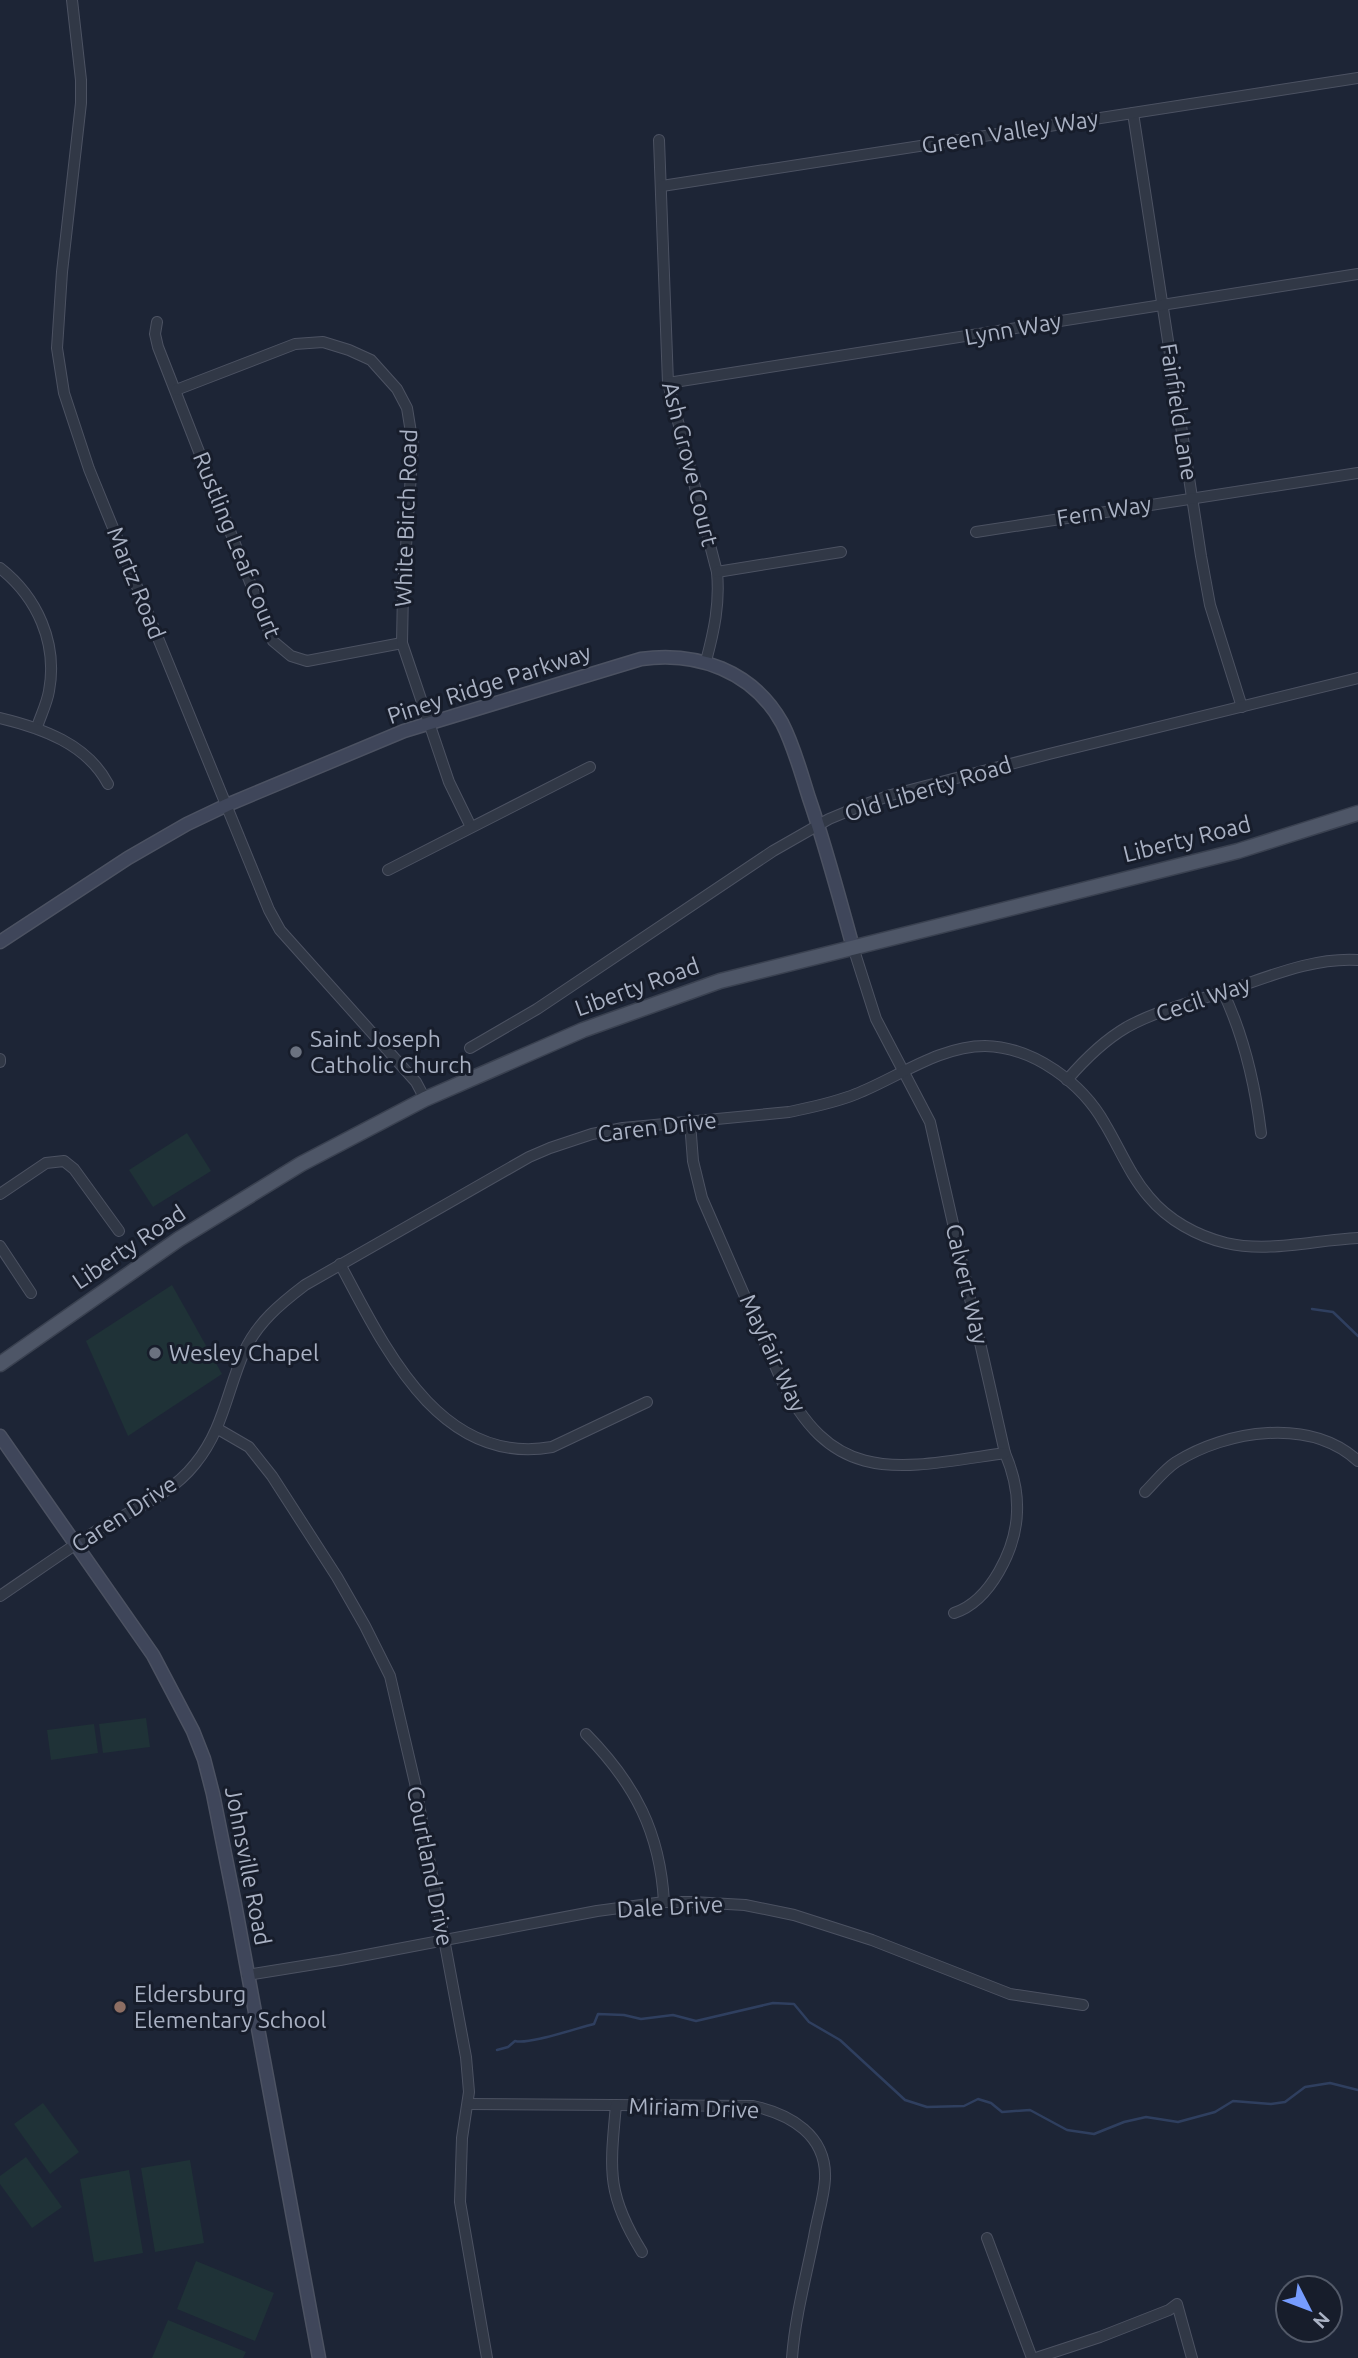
<svg xmlns="http://www.w3.org/2000/svg" width="1358" height="2358" font-family="Ubuntu,sans-serif">
	<rect width="100%" height="100%" fill="#1d2536"/>
	<g fill="#1f3237">
		<polygon points="187,1133 211,1171 153,1207 129,1170"/>
		<polygon points="172,1285 222,1374 128,1436 86,1341"/>
		<polygon points="146,1718 150,1747 103,1753 99,1724"/>
		<polygon points="94,1724 98,1753 51,1760 47,1730"/>
		<polygon points="43,2103 79,2152 50,2174 14,2124"/>
		<polygon points="26,2157 62,2207 32,2228 0,2184 0,2176"/>
		<polygon points="190,2160 204,2243 155,2252 141,2168"/>
		<polygon points="129,2170 143,2253 94,2262 80,2179"/>
		<polygon points="196,2261 274,2293 255,2341 177,2309"/>
		<polygon points="168,2320 246,2352 243,2358 152,2358"/>
	</g>
	<g fill="none" stroke-linecap="round" stroke-linejoin="round">
		<g stroke="#2f3f5f" stroke-width="2.5">
			<polyline points="1312,1309 1333,1312 1358,1336"/>
			<path d="M 497,2050 L 508,2047 L 515,2041 C 528,2045 577,2028 594,2024 L 598,2014 L 624,2015 L 641,2019 L 673,2015 L 696,2021 L 773,2003 L 794,2004 L 809,2022 L 840,2040 L 905,2100 L 927,2107 L 964,2106 L 978,2099 L 991,2103 L 1002,2112 L 1030,2110 L 1067,2130 L 1094,2134 L 1124,2122 L 1146,2117 L 1178,2122 L 1215,2112 L 1233,2101 L 1271,2104 L 1285,2102 L 1305,2087 L 1330,2083 L 1358,2090"/>
		</g>
		<g stroke="#4c5262" stroke-width="12">
			<g id="street">
				<polyline points="72,0 81,80 81,103 62,272 57,348 64,393 89,469 269,910 280,930 416,1082 425,1099"/>
				<polyline points="1133,113 1201,556 1210,605 1242,707"/>
				<path d="M 659,140 L 668,383 L 717,572 C 720,604 714,631 706,661"/>
				<polyline points="662,186 1358,78"/>
				<polyline points="157,322 155,334 158,347 273,641 291,656 307,661 402,643"/>
				<polyline points="668,383 1358,274"/>
				<polyline points="176,390 295,344 323,342 349,350 371,360 397,389 407,408 413,445 403,590 402,643 449,782 471,827"/>
				<polyline points="976,532 1358,473"/>
				<path d="M 0,568 C 37,597 58,643 49,691 C 47,703 41,715 37,727"/>
				<polyline points="717,572 841,552"/>
				<path d="M 0,718 C 42,728 87,744 108,784"/>
				<polyline points="388,870 590,767"/>
				<path d="M 853,947 L 876,1019 L 930,1122 L 1005,1453 C 1013,1472 1018,1491 1017,1512 C 1016,1548 991,1601 954,1613"/>
				<path d="M 1223,992 C 1244,1036 1255,1084 1261,1133"/>
				<polyline points="470,1048 537,1009 773,851 829,819 858,807 891,795 1049,754 1358,678"/>
				<polyline points="0,1059 0,1062"/>
				<path d="M 1067,1080 C 1085,1059 1103,1041 1127,1027 C 1156,1011 1192,1002 1223,992 C 1266,978 1312,957 1358,960"/>
				<path d="M 690,1122 L 693,1161 L 702,1198 L 780,1377 C 833,1489 901,1468 1005,1453"/>
				<polyline points="0,1194 46,1163 64,1161 74,1169 119,1231"/>
				<polyline points="0,1246 31,1293"/>
				<path d="M 340,1264 C 384,1346 439,1467 552,1447 L 647,1402"/>
				<polyline points="218,1429 249,1447 272,1476 337,1577 365,1626 390,1676 415,1783 466,2057 469,2092 462,2138 460,2202 487,2358"/>
				<path d="M 1145,1492 C 1155,1482 1164,1470 1176,1462 C 1227,1430 1310,1417 1358,1461"/>
				<path d="M 0,1596 C 31,1575 62,1553 93,1533 C 128,1511 169,1497 195,1464 C 223,1430 227,1391 244,1352 C 257,1323 280,1304 305,1285 L 529,1157 L 550,1148 L 592,1134 L 623,1128 L 789,1112 C 812,1107 834,1103 856,1094 C 897,1078 939,1046 985,1046 C 1034,1047 1082,1083 1105,1124 C 1120,1149 1130,1175 1149,1197 C 1168,1220 1197,1236 1226,1243 C 1269,1253 1314,1240 1358,1238"/>
				<path d="M 586,1734 C 635,1784 660,1832 664,1902"/>
				<polyline points="247,1975 340,1960 597,1911 664,1902 692,1902 745,1905 794,1915 872,1940 1010,1994 1083,2005"/>
				<path d="M 468,2104 L 753,2106 C 790,2114 827,2135 825,2179 C 824,2198 817,2218 814,2237 C 806,2277 795,2317 792,2358"/>
				<path d="M 616,2105 C 610,2170 606,2194 642,2252"/>
				<polyline points="987,2238 1032,2358"/>
				<polyline points="1036,2358 1100,2337 1169,2310 1177,2304 1192,2358"/>
			</g>
		</g>
		<g stroke="#4c5262" stroke-width="15">
			<g id="secondary">
				<path d="M 0,942 L 128,858 L 187,824 L 227,805 L 404,731 L 641,659 C 697,651 753,671 782,723 C 794,746 801,773 809,798 C 826,847 839,897 853,947"/>
				<polyline points="0,1436 153,1655 193,1731 204,1759 213,1794 235,1904 319,2358"/>
			</g>
		</g>
		<g stroke="#3a4150" stroke-width="17">
			<polyline id="primary" points="0,1364 179,1239 301,1164 425,1099 583,1030 720,981 1238,851 1358,813"/>
		</g>
		<use href="#street" stroke="#313846" stroke-width="10"/>
		<use href="#secondary" stroke="#3f465a" stroke-width="12"/>
		<use href="#primary" stroke="#4e5667" stroke-width="14"/>
	</g>
	<g fill="#6b7280" stroke="#171d2b" stroke-width="2.5">
		<circle cx="296" cy="1052" r="7"/>
		<circle cx="155" cy="1353" r="7"/>
	</g>
	<circle fill="#8d6e63" stroke="#171d2b" stroke-width="2.5" cx="120" cy="2007" r="7"/>
	<g text-anchor="middle" stroke-width="6" stroke-linejoin="round" paint-order="stroke">
		<g font-size="23" fill="#aab2c4" stroke="#171d2b">
			<text transform="translate(1010 132) rotate(-9)" y="8">Green Valley Way</text>
			<text transform="translate(1013 329) rotate(-10)" y="8">Lynn Way</text>
			<text transform="translate(1179 412) rotate(81)" y="8">Fairfield Lane</text>
			<text transform="translate(690 464) rotate(76)" y="8">Ash Grove Court</text>
			<text transform="translate(1104 511) rotate(-9)" y="8">Fern Way</text>
			<text transform="translate(406 518) rotate(-88)" y="8">White Birch Road</text>
			<text transform="translate(237 545) rotate(68)" y="8">Rustling Leaf Court</text>
			<text transform="translate(136 583) rotate(68)" y="8">Martz Road</text>
			<text transform="translate(489 684) rotate(-18)" y="8">Piney Ridge Parkway</text>
			<text transform="translate(928 789) rotate(-17)" y="8">Old Liberty Road</text>
			<text transform="translate(1187 839) rotate(-14)" y="8">Liberty Road</text>
			<text transform="translate(637 987) rotate(-20)" y="8">Liberty Road</text>
			<text transform="translate(1203 999) rotate(-19)" y="8">Cecil Way</text>
			<text transform="translate(657 1127) rotate(-7)" y="8">Caren Drive</text>
			<text transform="translate(129 1247) rotate(-34)" y="8">Liberty Road</text>
			<text transform="translate(967 1284) rotate(77)" y="8">Calvert Way</text>
			<text transform="translate(773 1353) rotate(65)" y="8">Mayfair Way</text>
			<text transform="translate(124 1514) rotate(-33)" y="8">Caren Drive</text>
			<text transform="translate(248 1866) rotate(79)" y="8">Johnsville Road</text>
			<text transform="translate(430 1866) rotate(79)" y="8">Courtland Drive</text>
			<text transform="translate(670 1907) rotate(-3)" y="8">Dale Drive</text>
			<text transform="translate(694 2108) rotate(2)" y="8">Miriam Drive</text>
		</g>
		<g font-size="23" fill="#aab2c4" stroke="#171d2b" text-anchor="start">
			<text x="310" y="1047">Saint Joseph<tspan x="310" dy="26">Catholic Church</tspan></text>
			<text x="169" y="1361">Wesley Chapel</text>
			<text x="134" y="2002">Eldersburg<tspan x="134" dy="26">Elementary School</tspan></text>
		</g>
	</g>
	<g transform="translate(1309 2309) rotate(132)"><circle r="33" fill="#171d2b" stroke="#525968" stroke-width="2"/>
	<path d="M0-5L12 26L0 18L-12 26Z" fill="#769cfe"/>
	<text y="-10" font-size="19" font-weight="bold" text-anchor="middle" fill="#aab2c4">N</text>
	</g>
</svg>
